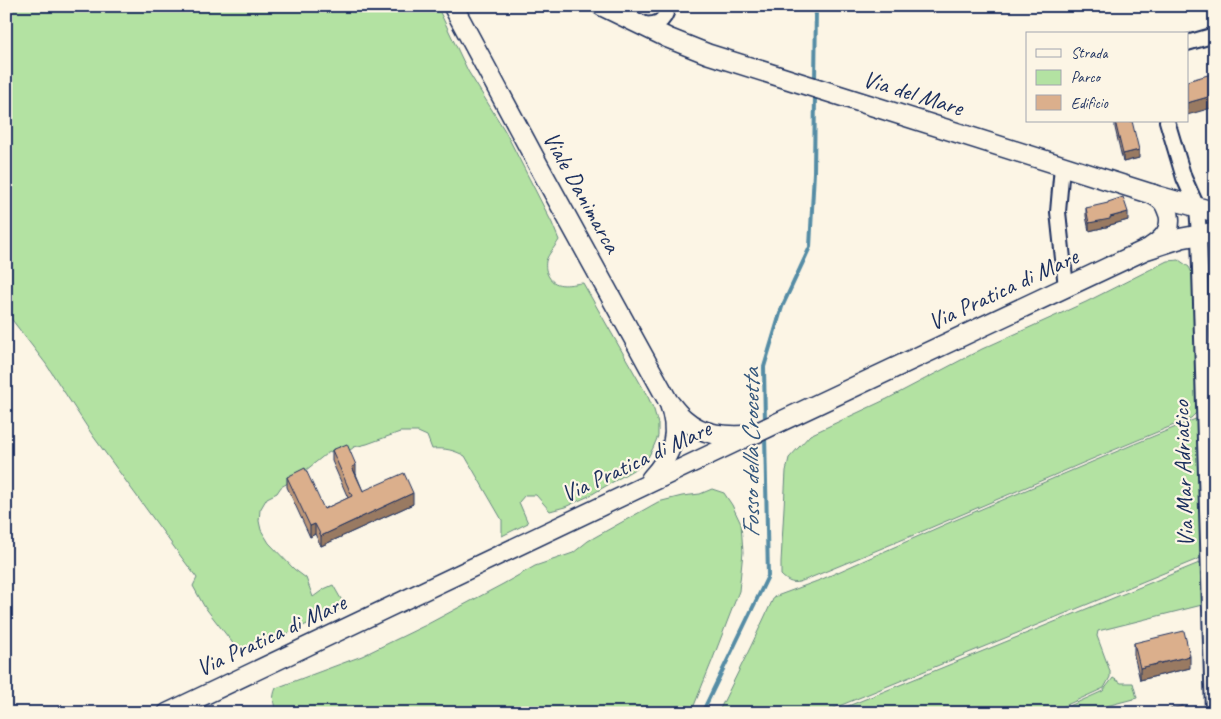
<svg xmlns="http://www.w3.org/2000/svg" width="1221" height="719" font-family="Caveat,sans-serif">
	<rect width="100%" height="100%" fill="#fcf5e5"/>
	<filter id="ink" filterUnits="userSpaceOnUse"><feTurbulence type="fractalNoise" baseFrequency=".02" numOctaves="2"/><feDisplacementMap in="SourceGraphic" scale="10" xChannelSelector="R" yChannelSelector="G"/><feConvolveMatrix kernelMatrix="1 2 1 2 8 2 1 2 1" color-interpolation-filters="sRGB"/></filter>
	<g filter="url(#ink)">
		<g fill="#b3e2a2" stroke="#678880">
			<path d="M 6,6 L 437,6 L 468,71 L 505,131 L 552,223 L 559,240 C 555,247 548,254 546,261 C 545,267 546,272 549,277 C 556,289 571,284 583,283 L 648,397 L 654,410 L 658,424 L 658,436 L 653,448 L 645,463 L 589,496 L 565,507 L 550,511 L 536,495 L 525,495 L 519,502 L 528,523 L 502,536 L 502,520 L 465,456 C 454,450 445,448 432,449 L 427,436 L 418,432 L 400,432 L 367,444 L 354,447 L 349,451 L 334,450 L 326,454 L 295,479 L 281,487 L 277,493 L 267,498 L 260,510 L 259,521 L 261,530 L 269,543 L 294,569 L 306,578 L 313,597 L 324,589 L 333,585 L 345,606 L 261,646 L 249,650 L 235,646 L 204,606 L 193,586 L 197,578 L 182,558 L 93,436 L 46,364 L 6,312 Z"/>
			<polygon points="1210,249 1215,249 1215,498 1212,442 1209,266"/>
			<path d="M 1179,260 L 1189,267 L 1194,277 L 1199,410 L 1191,418 C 1063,470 938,526 810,578 C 797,583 792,586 781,575 L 781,562 L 786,471 L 789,458 L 810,435 L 887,399 L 982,349 L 1086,302 L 1167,261 Z"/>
			<polygon points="1198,418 1203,557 822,713 718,713 751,646 774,597 820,580 946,524 1132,445"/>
			<path d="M 712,489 L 724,493 L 732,505 L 741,524 L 743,552 L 739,591 L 712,661 L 691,713 L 277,713 C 273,704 272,697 276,688 L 362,656 L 426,625 L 503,584 L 535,566 L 573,553 L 588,541 L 658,502 L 682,496 L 700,494 Z"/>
			<polygon points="1204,561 1206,604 1098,631 1097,636 1110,671 1110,677 1104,688 1049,713 831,713"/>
			<polygon points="1113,678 1121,683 1133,683 1137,698 1095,709 1096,713 1054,713 1103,691"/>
		</g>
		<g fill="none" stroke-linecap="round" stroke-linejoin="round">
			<g stroke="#548ca5" stroke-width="4">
				<polyline points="815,82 816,6"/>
				<polyline points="765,423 764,367 782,307 810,247 814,172 815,94"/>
				<polyline points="702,713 768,576 765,435"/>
			</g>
			<g stroke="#1b2f5e" stroke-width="18">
				<g id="minor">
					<path d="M 640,24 C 656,26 665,23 668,6"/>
					<polyline points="1187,43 1215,35"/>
					<polyline points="1167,121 1184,178 1197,207 1199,235 1213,713"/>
					<polyline points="1062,166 1058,212 1066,287"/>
				</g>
			</g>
			<g stroke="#1b2f5e" stroke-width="21">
				<g id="tertiary">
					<path d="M 650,479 C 674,453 680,434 668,401"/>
					<polyline points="167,713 751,435"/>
				</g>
			</g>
			<g stroke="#1b2f5e" stroke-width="22">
				<g id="secondary">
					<path d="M 453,6 L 541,170 L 668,401 C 673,407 678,414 684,419 C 703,436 727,437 752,435 L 1145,250 L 1182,238 L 1215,232"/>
					<polyline points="602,6 668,38 708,54 1158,196 1215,212"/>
					<path d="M 1151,247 C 1163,239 1172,230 1169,215 C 1167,210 1166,205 1162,201 C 1159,198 1155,196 1152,194"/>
				</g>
			</g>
			<use href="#minor" stroke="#fcf5e5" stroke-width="14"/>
			<use href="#tertiary" stroke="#fcf5e5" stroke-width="18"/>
			<use href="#secondary" stroke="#fcf5e5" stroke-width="19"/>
		</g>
		<g fill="#bc9678" stroke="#1b2f5e">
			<polygon points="1115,121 1139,158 1123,162 1115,128"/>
			<polygon points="1215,158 1215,187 1210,171 1210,160"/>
			<polygon points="1086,208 1128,220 1110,225 1110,226 1089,231 1086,216"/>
			<polygon points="332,450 356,474 363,491 413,504 321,546 315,534 310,537 287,487 287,477 324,509 348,498 332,461"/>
			<polygon points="1134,643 1190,668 1140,680 1134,655"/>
		</g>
		<g fill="#997a62" stroke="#1b2f5e">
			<polygon points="1215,95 1215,107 1187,115 1187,103"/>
			<polygon points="1139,150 1139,158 1123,162 1123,154"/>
			<polygon points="1128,212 1128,220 1110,225 1110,226 1089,231 1089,223"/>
			<polygon points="356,465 356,475 352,467"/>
			<polygon points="413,493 413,504 321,546 321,536"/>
			<polygon points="315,524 315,534 310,537 310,526"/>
			<polygon points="1190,656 1190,668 1140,680 1140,668"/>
		</g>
		<g fill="#dbaf8c" stroke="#1b2f5e">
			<polygon points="1215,73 1215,95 1187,103 1187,81"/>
			<polygon points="1115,121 1132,121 1139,150 1123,154"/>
			<polygon points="1215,158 1215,175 1210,160"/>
			<polygon points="1123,197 1128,212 1110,217 1110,219 1089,223 1086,208 1108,203 1108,202"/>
			<polygon points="347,444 356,465 352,467 363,491 404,473 413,493 321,536 315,524 310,526 287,477 305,468 324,509 352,496 332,450"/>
			<polygon points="1184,631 1190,656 1140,668 1134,643"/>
			<polygon points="1183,706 1185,713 1154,713"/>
		</g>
	</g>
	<g text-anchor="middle" stroke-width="4.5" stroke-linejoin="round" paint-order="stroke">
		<g font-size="24" fill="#1b2f5e" stroke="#fcf5e5">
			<text transform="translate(913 93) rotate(17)" y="8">Via del Mare</text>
			<text transform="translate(582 192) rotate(61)" y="8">Viale Danimarca</text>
			<text transform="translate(1003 289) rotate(-25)" y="8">Via Pratica di Mare</text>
			<text transform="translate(636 461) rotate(-25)" y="8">Via Pratica di Mare</text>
			<text transform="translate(1183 474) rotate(-92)" y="8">Via Mar Adriatico</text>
			<text transform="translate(271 635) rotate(-25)" y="8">Via Pratica di Mare</text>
		</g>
		<g font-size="25" font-style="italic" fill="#33567c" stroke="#fcf5e5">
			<text transform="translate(750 453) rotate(-90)" y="9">Fosso della Crocetta</text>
		</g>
	</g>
	<rect width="1221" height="719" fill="none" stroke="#fcf5e5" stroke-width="25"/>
	<rect x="12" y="12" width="1196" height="694" fill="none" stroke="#1b2f5e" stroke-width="2" filter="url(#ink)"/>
	<rect x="1026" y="32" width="162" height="90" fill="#fcf5e5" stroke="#a2a6af"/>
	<rect x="1036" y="49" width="25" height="8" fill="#fcf5e5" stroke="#a2a6af"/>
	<text x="1071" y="58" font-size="15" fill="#1b2f5e">Strada</text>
	<rect x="1036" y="70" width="25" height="15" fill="#b3e2a2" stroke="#a2a6af"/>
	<text x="1071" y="82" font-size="15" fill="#1b2f5e">Parco</text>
	<rect x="1036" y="95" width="25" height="15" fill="#dbaf8c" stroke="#a2a6af"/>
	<text x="1071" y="108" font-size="15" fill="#1b2f5e">Edificio</text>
</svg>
